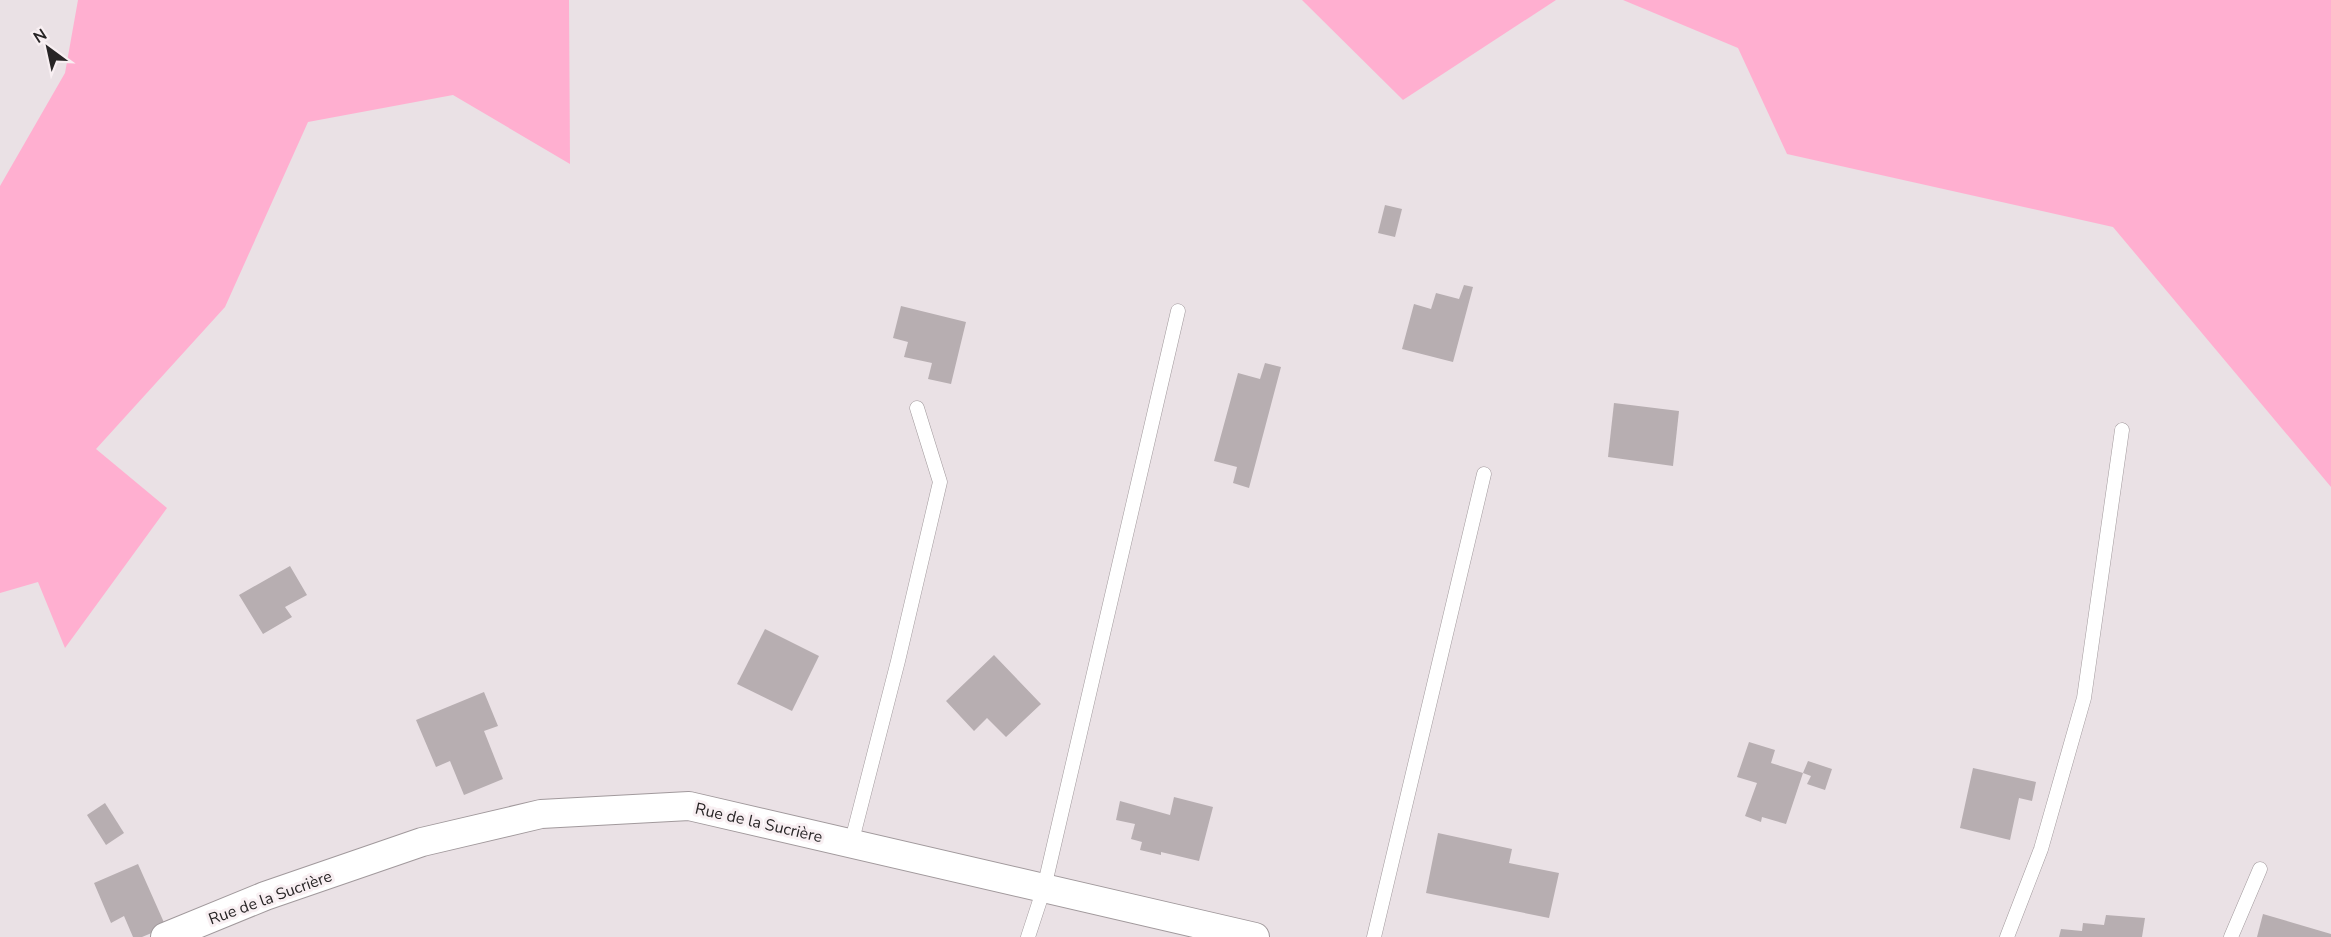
<svg xmlns="http://www.w3.org/2000/svg" width="2331" height="937" font-family="'Nunito Sans',sans-serif">
	<rect width="100%" height="100%" fill="#eae1e5"/>
	<g fill="#ffafd0">
		<polygon points="78,0 569,0 570,164 453,95 308,122 225,307 96,449 167,508 65,648 38,582 0,593 0,186 65,73"/>
		<polygon points="1302,0 1556,0 1403,100"/>
		<polygon points="1623,0 2331,0 2331,487 2113,227 1787,154 1738,48"/>
	</g>
	<g fill="#b7aeb1">
		<polygon points="1385,205 1402,209 1395,237 1378,233"/>
		<polygon points="1464,285 1473,287 1453,362 1402,349 1414,304 1431,309 1436,293 1459,299"/>
		<polygon points="901,306 966,322 951,384 928,379 932,363 904,357 908,342 893,338"/>
		<polygon points="1265,363 1281,367 1249,488 1233,483 1237,467 1214,461 1238,373 1260,379"/>
		<polygon points="1614,403 1679,411 1673,466 1608,457"/>
		<polygon points="290,566 307,595 285,607 292,617 263,634 239,595"/>
		<polygon points="765,629 819,656 792,711 737,684"/>
		<polygon points="994,655 1041,704 1006,737 987,718 974,731 946,701"/>
		<polygon points="484,692 498,726 484,731 503,779 464,795 450,761 436,767 416,720"/>
		<polygon points="1749,742 1775,750 1771,763 1803,773 1786,824 1762,817 1761,822 1745,816 1757,783 1737,777"/>
		<polygon points="1808,761 1832,769 1825,790 1807,784 1811,776 1803,773"/>
		<polygon points="1973,768 2036,782 2032,801 2019,798 2010,840 1960,828"/>
		<polygon points="1174,797 1213,807 1199,861 1161,852 1161,855 1140,850 1142,842 1131,839 1135,824 1116,820 1120,801 1170,815"/>
		<polygon points="105,803 124,833 106,845 87,815"/>
		<polygon points="1438,833 1512,849 1509,863 1559,873 1549,918 1426,893"/>
		<polygon points="138,864 166,927 142,937 133,937 124,916 111,923 94,883"/>
		<polygon points="2263,914 2331,934 2331,937 2257,937"/>
		<polygon points="2106,915 2145,918 2142,937 2059,937 2061,929 2082,931 2083,923 2104,925"/>
	</g>
	<g fill="none" stroke-linecap="round" stroke-linejoin="round">
		<g stroke="#a1999c" stroke-width="15">
			<g id="service">
				<polyline points="851,844 898,661 940,482 917,408"/>
				<polyline points="1028,937 1044,888 1178,311"/>
				<polyline points="1374,937 1484,474"/>
				<polyline points="2007,937 2041,849 2084,698 2122,430"/>
				<polyline points="2231,937 2260,869"/>
			</g>
		</g>
		<g stroke="#a1999c" stroke-width="30">
			<polyline id="minor" points="165,937 265,896 422,842 541,814 689,806 1255,937"/>
		</g>
		<use href="#service" stroke="#fff" stroke-width="14"/>
		<use href="#minor" stroke="#fff" stroke-width="28"/>
	</g>
	<g text-anchor="middle" stroke-width="6" stroke-linejoin="round" paint-order="stroke">
		<g font-size="16" fill="#272425" stroke="#f8eff2">
			<text transform="translate(759 822) rotate(13)" y="6">Rue de la Sucrière</text>
			<text transform="translate(270 897) rotate(-20)" y="6">Rue de la Sucrière</text>
		</g>
	</g>
	<g transform="translate(48 48) rotate(327)" stroke="#f8eff2" stroke-width="4.5" paint-order="stroke">
	<path d="M0-4.5L10 22L0 15L-10 22Z" fill="#272425"/>
	<text y="-9" font-size="16" font-weight="bold" text-anchor="middle" fill="#272425">N</text>
	</g>
</svg>
